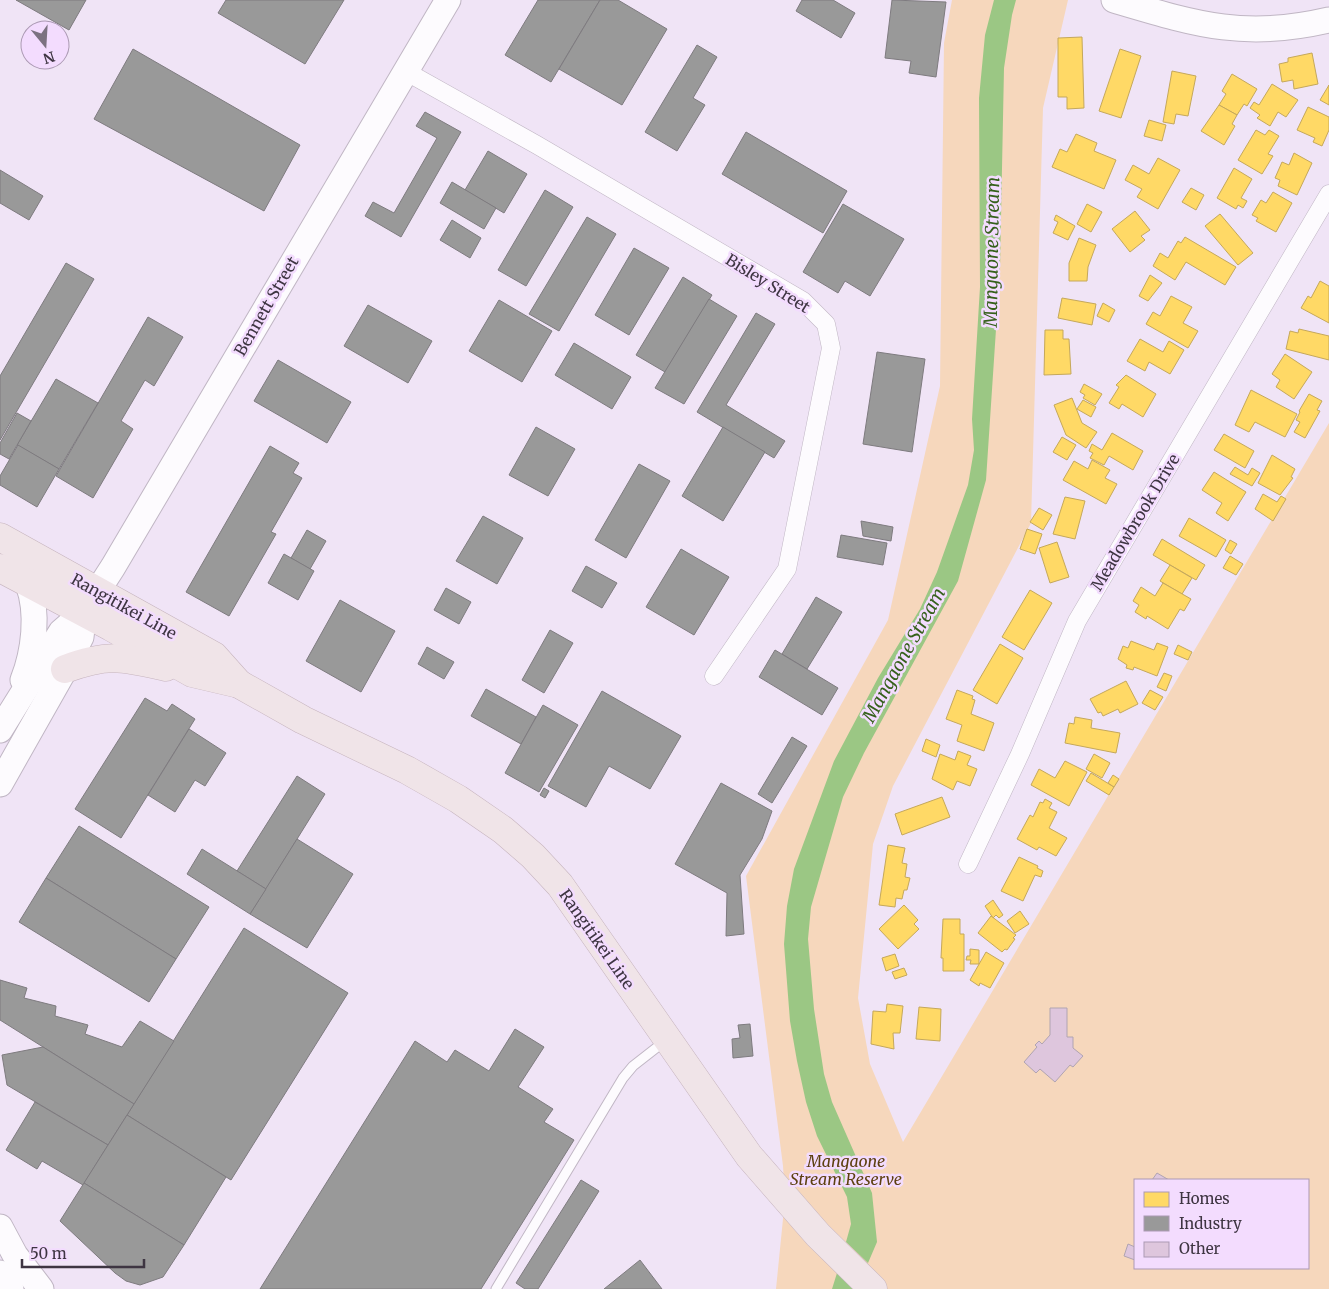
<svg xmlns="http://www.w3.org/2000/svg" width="1329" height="1289" font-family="Merriweather,serif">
	<rect width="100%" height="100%" fill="#f0e4f6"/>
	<path fill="#f6d7bc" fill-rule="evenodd" d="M 952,0 L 1068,0 L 1043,108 L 1031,523 L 893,786 L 873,844 L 858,998 L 870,1064 L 903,1142 L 1329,423 L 1329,1289 L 776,1289 L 785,1199 L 783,1166 L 746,876 L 888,620 L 940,386 L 944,43 ZM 1135,1180 L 1308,1180 L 1308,1268 L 1135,1268 Z"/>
	<g fill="#9bc784">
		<polygon points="994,0 1016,0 1012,15 1004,68 1000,269 986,480 958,581 864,753 843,797 811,907 808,939 814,1009 824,1074 832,1102 872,1193 877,1242 868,1263 846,1242 851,1224 847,1197 817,1136 806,1102 797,1061 790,1021 784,944 787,906 794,869 834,761 878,678 920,609 937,572 968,485 974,450 972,419 980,287 979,98 985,35"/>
		<polygon points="837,1273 853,1289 832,1289"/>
	</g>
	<g fill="#ffd966" stroke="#c5a85b">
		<polygon points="1082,37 1084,108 1067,109 1067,97 1058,97 1058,38"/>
		<polygon points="1120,49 1141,56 1121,118 1099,111"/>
		<polygon points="1312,53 1318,84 1294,89 1293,80 1282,82 1279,64 1288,62 1288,58"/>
		<polygon points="1172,71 1196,76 1188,116 1176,114 1174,124 1163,122"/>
		<polygon points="1232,74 1257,89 1247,106 1244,104 1237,115 1219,105 1226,94 1222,91"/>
		<polygon points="1272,84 1298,100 1286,117 1278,112 1270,126 1257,118 1260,115 1250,108 1254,102 1259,105"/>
		<polygon points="1329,85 1329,105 1320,100"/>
		<polygon points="1219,105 1237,115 1232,124 1235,126 1224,145 1201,131"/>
		<polygon points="1308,107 1329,117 1329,130 1322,146 1313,142 1315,138 1297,130"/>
		<polygon points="1149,120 1166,125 1162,141 1144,136"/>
		<polygon points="1256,130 1265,135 1269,130 1279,136 1268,154 1273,156 1262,174 1238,160"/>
		<polygon points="1076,134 1097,143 1094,151 1116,160 1104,189 1052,167 1060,149 1067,152"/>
		<polygon points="1294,153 1312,163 1297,195 1278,186 1280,180 1275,178 1282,162 1289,165"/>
		<polygon points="1158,158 1180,170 1158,209 1137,197 1142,189 1125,180 1133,165 1149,174"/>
		<polygon points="1234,168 1252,179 1241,198 1247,201 1243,208 1238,205 1236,209 1217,198"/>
		<polygon points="1191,188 1204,195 1196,210 1182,202"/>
		<polygon points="1273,192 1292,203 1276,232 1256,221 1258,218 1252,215 1261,200 1266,203"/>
		<polygon points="1087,204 1102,212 1091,232 1077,224"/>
		<polygon points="1135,211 1150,230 1141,236 1145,240 1130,252 1112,229"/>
		<polygon points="1220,214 1253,253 1238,265 1205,226"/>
		<polygon points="1056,215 1075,226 1068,240 1053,233 1058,222 1054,220"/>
		<polygon points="1185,237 1236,267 1225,285 1186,262 1175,280 1153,266 1160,253 1168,258 1178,241 1181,243"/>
		<polygon points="1079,238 1096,245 1088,267 1087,281 1069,281 1069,263"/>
		<polygon points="1150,275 1162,283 1148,301 1139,296"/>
		<polygon points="1320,281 1329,286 1329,323 1301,308 1308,296 1311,298"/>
		<polygon points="1171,296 1192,307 1183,323 1198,331 1188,348 1146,324 1153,312 1160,316"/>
		<polygon points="1062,298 1096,304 1092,325 1058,318"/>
		<polygon points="1103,303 1115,310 1109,322 1097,316"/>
		<polygon points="1299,329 1329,336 1329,360 1286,349 1290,331 1298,333"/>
		<polygon points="1045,330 1063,330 1063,339 1069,339 1071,374 1044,375"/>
		<polygon points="1140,339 1163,352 1169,341 1184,350 1170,374 1149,362 1145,371 1127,361"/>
		<polygon points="1285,354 1312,372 1294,399 1276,387 1280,380 1272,374"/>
		<polygon points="1126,375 1156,394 1143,417 1122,404 1119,409 1109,403 1119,387 1116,385"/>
		<polygon points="1084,384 1102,394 1095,405 1083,398 1085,395 1080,392"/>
		<polygon points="1251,390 1297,414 1285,437 1255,422 1249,432 1235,425"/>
		<polygon points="1309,394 1322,401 1317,410 1320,411 1305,438 1294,432 1300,422 1296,420 1300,412 1299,411"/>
		<polygon points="1072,398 1082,423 1097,432 1086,448 1066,435 1054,405"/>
		<polygon points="1083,400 1096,407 1091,417 1077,409"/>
		<polygon points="1112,433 1143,451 1133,470 1109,456 1104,465 1090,458 1093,453 1089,451 1092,444 1102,450"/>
		<polygon points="1224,434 1254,451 1245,468 1214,450"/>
		<polygon points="1062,437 1076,445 1067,460 1053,452"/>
		<polygon points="1272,455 1295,469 1291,477 1293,478 1280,495 1258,483"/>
		<polygon points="1092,460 1110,470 1105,478 1117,484 1106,504 1063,480 1074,461 1088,469"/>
		<polygon points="1235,467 1248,475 1252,468 1260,473 1252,486 1230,474"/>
		<polygon points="1214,472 1246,492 1228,521 1216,513 1222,503 1202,490"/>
		<polygon points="1263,494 1277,502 1281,496 1286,499 1273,521 1255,509"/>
		<polygon points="1065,497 1085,501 1075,539 1053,534"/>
		<polygon points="1039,508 1052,515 1043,530 1030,522"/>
		<polygon points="1189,518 1226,540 1216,557 1179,536"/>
		<polygon points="1027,529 1042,534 1035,554 1020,549"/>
		<polygon points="1162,539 1205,565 1196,580 1153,555"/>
		<polygon points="1230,540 1237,544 1231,554 1225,550"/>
		<polygon points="1057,542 1069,577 1050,583 1039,548"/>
		<polygon points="1230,556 1243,564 1236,575 1223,568"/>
		<polygon points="1170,565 1192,578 1182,594 1160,581"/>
		<polygon points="1163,583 1191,599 1184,611 1180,609 1168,629 1147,616 1146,619 1135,612 1139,605 1133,601 1141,587 1155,596"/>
		<polygon points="1030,590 1052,603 1024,650 1002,637"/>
		<polygon points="1131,641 1154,650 1157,643 1168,647 1157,676 1134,667 1133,670 1126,668 1127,665 1118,659 1123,646 1128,648"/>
		<polygon points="1000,644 1023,658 997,704 973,690"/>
		<polygon points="1178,645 1192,652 1188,660 1174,654"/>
		<polygon points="1164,673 1172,676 1166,691 1157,687"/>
		<polygon points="1126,681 1138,704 1120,713 1118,709 1103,716 1101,712 1098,713 1090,699"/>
		<polygon points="957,690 973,696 972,699 975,700 971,714 994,723 984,751 957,741 962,725 946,719"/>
		<polygon points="1150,690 1163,697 1155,710 1142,703"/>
		<polygon points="1075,717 1092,720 1091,728 1120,733 1116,753 1065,743 1069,723 1074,724"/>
		<polygon points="926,739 940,745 936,757 922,751"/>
		<polygon points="958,751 971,756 967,765 977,769 970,786 957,781 953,790 932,779 940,754 955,760"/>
		<polygon points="1094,754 1110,763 1102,778 1086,769"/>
		<polygon points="1065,761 1087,772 1069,806 1031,785 1039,769 1055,778"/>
		<polygon points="1091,773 1114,787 1109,795 1086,781"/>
		<polygon points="1113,775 1119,779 1114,787 1108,783"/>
		<polygon points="942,797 950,817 902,835 895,814"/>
		<polygon points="1045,799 1052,803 1049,808 1057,812 1049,828 1067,838 1056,856 1039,847 1037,850 1017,839 1030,815 1033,817 1040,802 1043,803"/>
		<polygon points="888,845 905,848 902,863 907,864 905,877 910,878 907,890 904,890 902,899 896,898 895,907 879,905"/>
		<polygon points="1019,857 1038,866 1037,868 1043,871 1041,877 1035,875 1023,901 1001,891"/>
		<polygon points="993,900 1003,915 999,918 996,915 993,918 985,906"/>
		<polygon points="904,905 918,920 914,924 919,929 898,949 879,929"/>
		<polygon points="1020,911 1029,924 1015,933 1007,921"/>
		<polygon points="991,916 1016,935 1013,938 1015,939 1007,950 1005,949 1002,952 978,933"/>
		<polygon points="943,919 960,919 960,934 964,934 964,971 943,971 943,958 941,958"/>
		<polygon points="970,949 979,950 979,964 970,964 971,960 966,960 967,956 970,956"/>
		<polygon points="986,952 1004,963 990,988 980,983 979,986 970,980"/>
		<polygon points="895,954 899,966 886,971 882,958"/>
		<polygon points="904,968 907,975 895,979 892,972"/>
		<polygon points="887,1004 903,1006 900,1033 893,1033 894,1049 871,1044 873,1011 886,1012"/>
		<polygon points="919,1007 941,1009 940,1041 916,1039"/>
	</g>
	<g fill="#999" stroke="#7e7b7f">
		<polygon points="16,0 86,0 69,30"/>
		<polygon points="226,0 344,0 305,64 218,13"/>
		<polygon points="538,0 600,0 551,82 505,55"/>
		<polygon points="600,0 618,0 667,29 622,105 559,69"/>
		<polygon points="802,0 833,0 855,13 841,38 796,11"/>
		<polygon points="892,0 946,2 936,77 909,73 911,61 885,58"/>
		<polygon points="697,45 717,57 693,98 705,105 677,151 645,132"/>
		<polygon points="133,49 300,145 264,211 94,119"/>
		<polygon points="425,112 461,132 401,237 365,216 373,202 394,213 437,138 416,126"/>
		<polygon points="746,132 847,191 823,233 722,174"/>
		<polygon points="488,151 527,174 504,213 465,190"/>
		<polygon points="0,170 43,196 29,220 0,203"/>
		<polygon points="452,182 496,208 484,229 440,203"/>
		<polygon points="545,190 573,207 526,286 498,270"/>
		<polygon points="843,204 904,239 870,296 845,281 838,293 803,272"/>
		<polygon points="587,217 616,234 559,331 529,314"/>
		<polygon points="452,220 481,238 470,258 440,240"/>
		<polygon points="634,248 669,268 629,335 595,315"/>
		<polygon points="66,263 94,279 0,440 0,376"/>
		<polygon points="683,277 712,295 665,372 636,355"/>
		<polygon points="709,299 737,316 684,404 655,388"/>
		<polygon points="499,300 552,331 522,382 469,351"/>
		<polygon points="368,305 432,341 408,383 344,346"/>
		<polygon points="756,313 775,324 726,405 785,441 774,458 697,412"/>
		<polygon points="148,317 183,337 154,386 145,380 121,421 133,429 93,498 56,476"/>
		<polygon points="574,343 631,377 612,409 555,375"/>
		<polygon points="877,352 925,359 912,452 863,444"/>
		<polygon points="278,360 351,402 327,443 254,401"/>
		<polygon points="56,379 98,403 59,469 17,445"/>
		<polygon points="17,413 31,421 9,459 0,454 0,443"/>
		<polygon points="536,427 575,449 548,496 509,475"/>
		<polygon points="723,427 765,452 723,521 682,496"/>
		<polygon points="18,445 59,469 37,507 0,485 0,476"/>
		<polygon points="270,446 299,463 293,473 302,478 271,532 276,534 229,616 186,592"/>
		<polygon points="639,464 670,481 626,558 595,540"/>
		<polygon points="483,516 523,538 497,584 456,561"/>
		<polygon points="861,521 893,527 891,541 863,536"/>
		<polygon points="307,530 326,541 310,569 291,558"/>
		<polygon points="841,535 887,543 883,565 837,557"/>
		<polygon points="681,549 729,577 694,635 646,607"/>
		<polygon points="284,554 314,571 298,600 268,583"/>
		<polygon points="586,566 617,583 602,608 572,591"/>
		<polygon points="446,588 471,602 459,624 434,610"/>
		<polygon points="816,597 842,612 807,669 782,654"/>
		<polygon points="340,600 395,631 361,692 306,661"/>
		<polygon points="550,630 573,643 544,693 522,680"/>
		<polygon points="427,647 454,662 444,679 418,664"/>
		<polygon points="775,650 838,688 822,715 759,677"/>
		<polygon points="486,689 536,717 521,744 471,716"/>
		<polygon points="602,691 681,736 650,789 609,766 586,807 548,786"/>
		<polygon points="145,698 167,711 172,704 195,719 121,838 75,809"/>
		<polygon points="543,705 578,725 539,792 505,773"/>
		<polygon points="189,729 226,753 205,786 195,780 175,812 148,795"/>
		<polygon points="792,737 807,746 772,803 758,794"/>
		<polygon points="297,776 325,794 266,889 237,871"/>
		<polygon points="721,783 772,811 762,839 740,875 744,934 726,936 727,893 675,864"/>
		<polygon points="544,788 549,791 545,798 540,795"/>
		<polygon points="79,826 209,907 176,959 46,878"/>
		<polygon points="297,839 353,874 307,948 250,914"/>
		<polygon points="202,849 266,889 250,914 187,874"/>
		<polygon points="46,878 176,959 149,1002 19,922"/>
		<polygon points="244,928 348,993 231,1180 127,1115"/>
		<polygon points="0,980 27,988 24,998 56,1006 55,1016 88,1025 85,1034 122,1047 140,1021 174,1041 134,1104 0,1020"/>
		<polygon points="750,1024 753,1056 733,1058 732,1039 740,1038 738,1025"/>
		<polygon points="515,1029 544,1047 518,1087 553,1109 544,1122 574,1140 481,1289 260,1289 415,1041 447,1062 455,1050 489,1071"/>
		<polygon points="43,1047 134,1104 108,1145 7,1085 2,1055"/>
		<polygon points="35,1102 108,1145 83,1185 42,1161 37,1169 6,1150"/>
		<polygon points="127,1115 226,1177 184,1245 84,1183"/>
		<polygon points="581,1180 599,1191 538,1289 525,1289 516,1283"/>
		<polygon points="84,1183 184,1245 163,1277 140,1285 126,1281 115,1273 60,1221"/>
		<polygon points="640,1260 662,1289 604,1289"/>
	</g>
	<g fill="#dec6dd" stroke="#b0a4b1">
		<polygon points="1050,1008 1067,1008 1067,1037 1073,1037 1073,1048 1083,1056 1073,1067 1070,1065 1055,1082 1040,1069 1036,1073 1024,1062 1037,1047 1035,1045 1039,1041 1042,1044 1050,1035"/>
		<polygon points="1157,1173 1169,1180 1152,1180"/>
		<polygon points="1128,1244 1135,1247 1135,1260 1124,1256"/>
	</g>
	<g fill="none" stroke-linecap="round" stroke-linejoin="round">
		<g stroke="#c0b6c4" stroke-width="11">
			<polyline id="lane" points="496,1289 623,1078 633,1066 665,1041"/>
		</g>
		<g stroke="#c0b6c4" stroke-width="19">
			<g id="street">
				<polyline points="405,71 537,145 803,301 826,324 831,348 787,569 714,676"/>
				<polyline points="968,864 1020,754 1077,621 1329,194"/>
			</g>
		</g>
		<g stroke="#c0b6c4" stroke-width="27">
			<g id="secondary">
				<path d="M 1114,0 C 1195,24 1244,40 1329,20"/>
				<path d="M 23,680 C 34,652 39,613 28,584"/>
				<polyline points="0,730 61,632 84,612 113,567 448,0"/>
				<polyline points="0,784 65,669 81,637 84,612"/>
				<polyline points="0,1227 15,1255 41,1289"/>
				<polyline points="0,1273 11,1289"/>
			</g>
		</g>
		<g stroke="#c6b4be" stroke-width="29">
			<g id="highway">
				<polyline points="0,537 214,656 239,684"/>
				<polyline points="0,568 111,627 192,673 239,684 303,720 407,770 458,799 503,830 533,856 560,885 749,1156 818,1235 873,1289"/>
				<path d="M 65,669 C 108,653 122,657 166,667"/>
			</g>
		</g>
		<use href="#lane" stroke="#fdfbfe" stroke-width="9"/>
		<use href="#street" stroke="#fdfbfe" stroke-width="18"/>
		<use href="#secondary" stroke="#fdfbfe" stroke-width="25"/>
		<use href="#highway" stroke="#f0e4e8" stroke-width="28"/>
	</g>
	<g text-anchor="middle" stroke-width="5" stroke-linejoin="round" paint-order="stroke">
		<g font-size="16" fill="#3e3542" stroke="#f3dcfe">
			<text transform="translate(768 283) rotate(32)" y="6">Bisley Street</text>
			<text transform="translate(266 306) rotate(-60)" y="6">Bennett Street</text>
			<text transform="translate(1135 522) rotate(-59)" y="6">Meadowbrook Drive</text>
			<text transform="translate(124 606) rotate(29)" y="6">Rangitikei Line</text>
			<text transform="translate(597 939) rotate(55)" y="6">Rangitikei Line</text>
		</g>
		<g font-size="16" font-style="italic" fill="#5d4010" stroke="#f3dcfe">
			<text x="846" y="1167">Mangaone<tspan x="846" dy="18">Stream Reserve</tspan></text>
		</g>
		<g font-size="18" font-style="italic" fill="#36611c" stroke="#f3dcfe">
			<text transform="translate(992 252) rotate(-89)" y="6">Mangaone Stream</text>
			<text transform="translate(904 655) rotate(-61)" y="6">Mangaone Stream</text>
		</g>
	</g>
	<rect x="1134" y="1179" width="175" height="90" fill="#f3dcfe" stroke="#ab99b3"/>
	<rect x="1144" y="1192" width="25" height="15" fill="#ffd966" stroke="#ab99b3"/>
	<text x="1179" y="1204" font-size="15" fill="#3e3542">Homes</text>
	<rect x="1144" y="1216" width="25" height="15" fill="#999999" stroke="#ab99b3"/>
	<text x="1179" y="1229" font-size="15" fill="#3e3542">Industry</text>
	<rect x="1144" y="1242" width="25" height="15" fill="#dec6dd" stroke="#ab99b3"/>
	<text x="1179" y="1254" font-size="15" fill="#3e3542">Other</text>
	<g transform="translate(45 45) rotate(162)"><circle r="24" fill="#f3dcfe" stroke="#ab99b3"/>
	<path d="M0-4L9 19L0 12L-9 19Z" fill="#7c7281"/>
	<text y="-8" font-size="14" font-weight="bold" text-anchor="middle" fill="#3e3542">N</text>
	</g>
	<path d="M22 1259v8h122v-8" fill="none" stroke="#3e3542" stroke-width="2.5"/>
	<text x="30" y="1259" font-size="15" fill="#3e3542" stroke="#f3dcfe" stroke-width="4" paint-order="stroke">50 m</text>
</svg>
